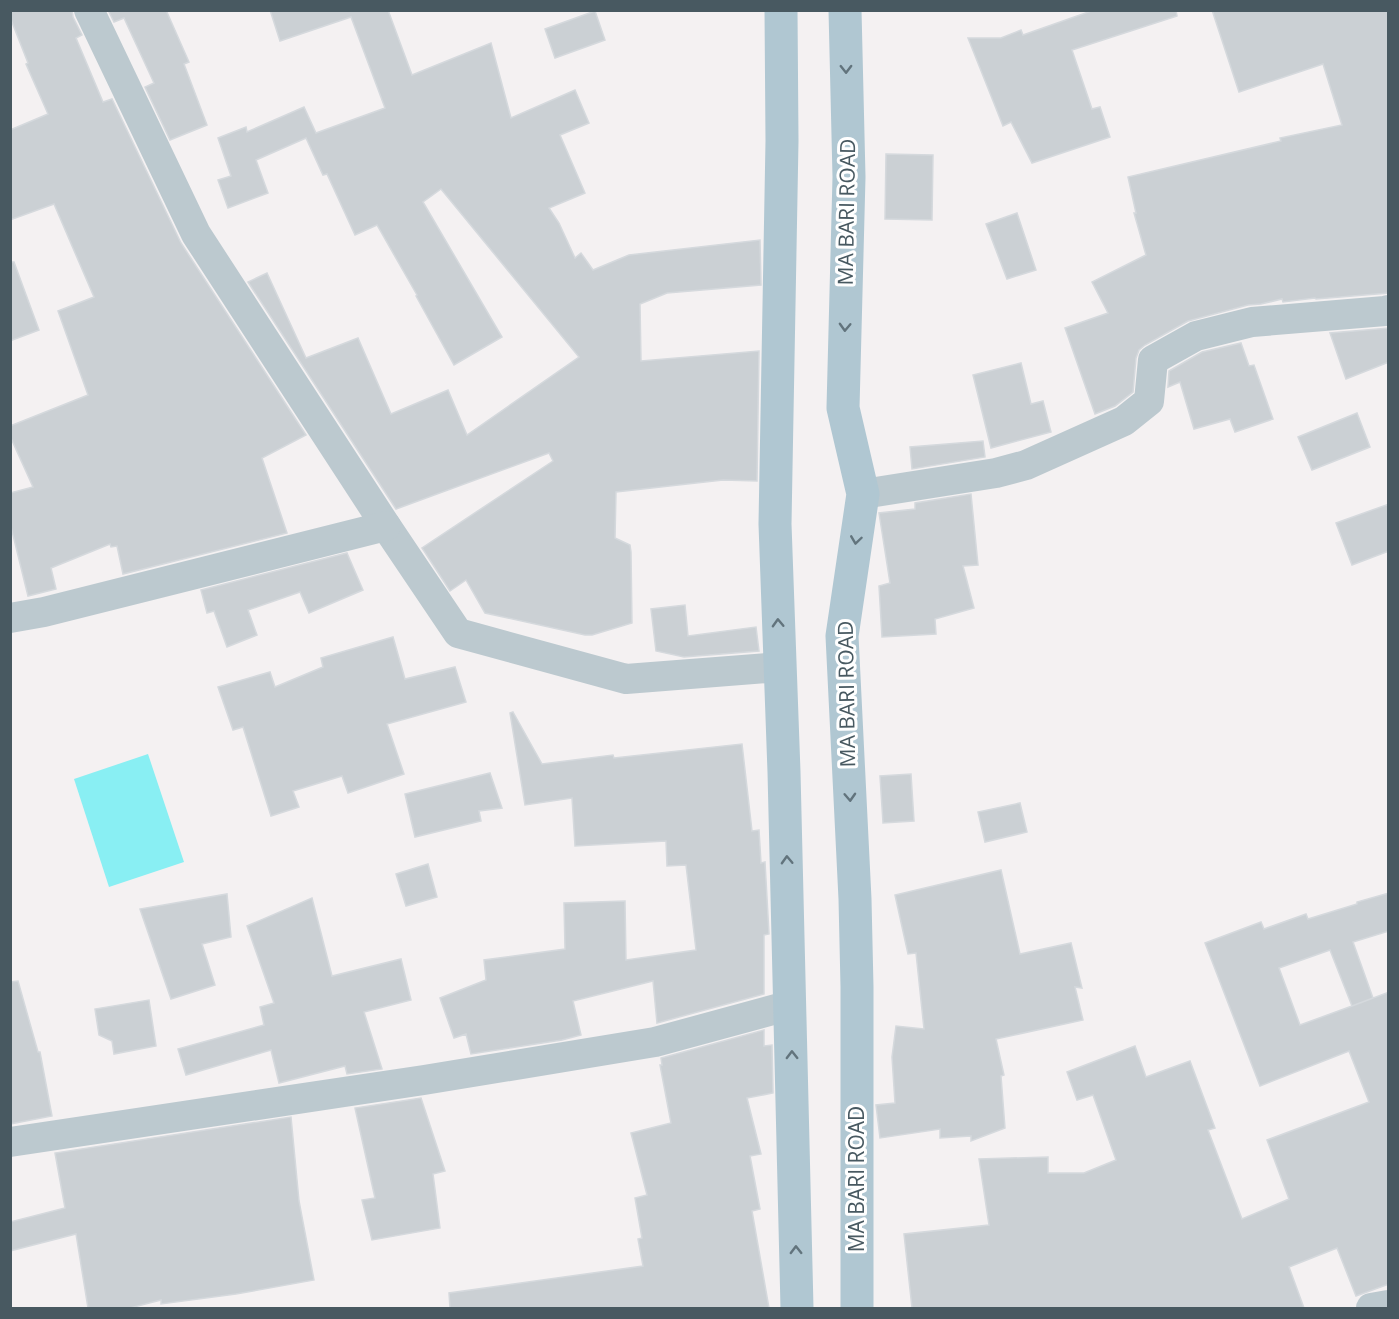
<svg xmlns="http://www.w3.org/2000/svg" width="1399" height="1319" font-family="'Open Sans',sans-serif">
	<rect width="100%" height="100%" fill="#f4f1f2"/>
	<polygon fill="#89eff3" points="148,754 184,862 109,887 74,779"/>
	<g fill="#cbd0d4" stroke="#d5d9dd" stroke-width="1.5">
		<polygon points="10,10 72,10 73,17 82,35 76,38 103,102 112,99 181,243 306,435 262,458 287,533 123,574 117,546 111,547 110,544 51,568 56,589 28,596 10,523 10,493 33,487 10,436 10,426 88,395 58,311 94,297 54,204 10,220 10,130 48,114 26,64 28,63 10,17"/>
		<polygon points="108,10 166,10 189,62 184,64 207,125 170,140 145,87 154,83 124,18 114,22"/>
		<polygon points="270,10 388,10 412,75 491,43 511,118 575,90 589,123 560,135 585,193 549,208 559,223 575,258 581,253 593,270 629,255 760,240 761,285 667,293 640,304 641,361 759,351 757,481 723,480 616,492 615,538 630,545 631,552 632,623 592,635 585,635 485,613 466,580 450,591 422,548 553,461 549,453 396,509 248,282 267,273 306,358 358,338 391,414 448,390 467,435 579,357 441,189 423,202 502,337 454,365 416,296 417,295 377,225 355,235 327,174 323,175 306,138 256,160 268,193 228,208 218,180 231,176 218,138 246,127 247,132 304,107 316,133 385,108 351,17 280,41"/>
		<polygon points="1094,10 1176,10 1177,16 1072,50 1092,109 1100,107 1110,137 1032,163 1011,122 1003,126 968,38 1001,38 1021,30 1023,35"/>
		<polygon points="1212,10 1389,10 1389,293 1316,299 1315,298 1283,302 1282,299 1261,304 1248,305 1188,321 1145,345 1139,350 1136,358 1133,392 1115,406 1095,414 1065,328 1108,313 1092,282 1146,255 1134,213 1136,213 1128,177 1281,141 1280,138 1342,125 1323,64 1239,92"/>
		<polygon points="595,11 605,40 555,58 545,29"/>
		<polygon points="886,154 933,155 932,220 885,219"/>
		<polygon points="1017,213 1036,270 1007,279 986,224"/>
		<polygon points="10,262 14,262 39,330 10,341"/>
		<polygon points="1389,328 1389,362 1346,379 1330,333"/>
		<polygon points="1241,343 1249,366 1254,365 1273,419 1235,432 1230,419 1194,429 1180,382 1168,387 1169,371 1202,352"/>
		<polygon points="1021,363 1031,404 1043,401 1051,432 991,448 973,375"/>
		<polygon points="1357,413 1370,447 1312,470 1298,437"/>
		<polygon points="983,441 985,457 912,469 910,447"/>
		<polygon points="971,494 978,565 963,566 974,608 935,619 936,634 882,637 879,586 890,583 879,513 915,509 915,503"/>
		<polygon points="1389,504 1389,551 1352,565 1336,523"/>
		<polygon points="347,553 363,590 309,613 300,592 248,610 257,635 227,647 214,611 207,613 201,590"/>
		<polygon points="685,605 688,636 756,627 759,651 684,657 656,651 651,609"/>
		<polygon points="393,637 405,679 455,667 466,702 387,724 404,774 348,793 342,776 293,791 299,807 271,816 243,727 233,730 218,687 270,672 275,687 323,667 321,658"/>
		<polygon points="513,712 542,764 613,755 614,758 742,744 752,831 759,830 761,863 765,862 769,934 764,935 764,994 657,1023 653,981 573,1001 581,1035 562,1040 471,1054 466,1034 454,1038 440,998 486,980 484,960 565,949 564,903 625,901 626,960 696,950 686,865 667,866 666,841 575,846 572,798 525,805 510,713"/>
		<polygon points="490,773 502,808 479,811 481,821 415,837 405,794"/>
		<polygon points="911,774 914,821 883,823 880,776"/>
		<polygon points="1020,803 1027,832 985,842 978,812"/>
		<polygon points="428,864 437,897 406,906 396,874"/>
		<polygon points="1001,870 1020,954 1071,943 1082,988 1075,987 1083,1020 996,1039 1004,1075 1001,1076 1005,1128 971,1141 971,1136 940,1138 940,1129 880,1138 876,1105 895,1103 892,1057 896,1026 924,1029 916,953 908,954 895,895"/>
		<polygon points="1389,893 1389,931 1353,942 1373,998 1352,1006 1330,950 1279,968 1300,1025 1352,1006 1389,992 1389,1284 1356,1296 1337,1248 1289,1267 1304,1308 912,1308 904,1234 989,1225 979,1159 1048,1157 1048,1173 1084,1173 1116,1160 1093,1095 1077,1100 1067,1072 1135,1046 1146,1077 1190,1061 1215,1128 1208,1130 1242,1219 1289,1199 1267,1140 1369,1102 1349,1051 1260,1086 1205,943 1261,922 1264,929 1306,914 1308,919 1357,904 1357,902"/>
		<polygon points="227,894 231,937 202,944 215,985 171,999 140,909"/>
		<polygon points="312,898 332,976 401,959 411,1000 364,1012 382,1069 347,1074 345,1066 279,1083 271,1050 186,1075 178,1049 264,1025 260,1007 274,1003 247,926"/>
		<polygon points="18,981 38,1052 40,1052 52,1116 10,1124 10,982"/>
		<polygon points="149,1000 156,1046 114,1054 112,1041 99,1035 95,1009"/>
		<polygon points="764,1030 764,1046 772,1045 773,1093 747,1098 761,1154 750,1156 760,1209 752,1211 769,1308 450,1308 449,1293 643,1266 638,1239 642,1238 635,1198 647,1195 631,1133 671,1123 660,1065 662,1065 661,1058"/>
		<polygon points="421,1098 445,1171 433,1174 440,1228 372,1240 362,1200 375,1198 355,1108"/>
		<polygon points="291,1117 299,1201 314,1280 236,1294 161,1304 161,1300 130,1308 88,1308 76,1234 10,1251 10,1222 65,1208 55,1153"/>
	</g>
	<g fill="none" stroke-linecap="round" stroke-linejoin="round">
		<g stroke="#bcc9cf" stroke-width="30">
			<polyline points="89,10 196,234 386,526 458,633 626,679 780,667"/>
			<polyline points="863,494 996,473 1026,465 1124,421 1149,401 1153,360 1196,336 1252,322 1385,311 1388,310"/>
			<polyline points="10,618 44,612 386,526"/>
			<polyline points="10,1142 424,1080 655,1042 791,1005"/>
			<polyline points="1371,1308 1388,1305"/>
		</g>
		<g stroke="#b0c7d2" stroke-width="33">
			<polyline points="781,10 782,141 775,524 784,772 797,1308"/>
			<polyline points="845,10 849,177 843,408 863,494 842,636 855,899 857,987 857,1308"/>
		</g>
	</g>
	<defs><path id="oneway-chevron" d="M-2-3.5L2.5 0L-2 3.5" fill="none" stroke-width="1.6" stroke-linecap="round" stroke-linejoin="round" transform="scale(1.5)"/></defs>
	<g stroke="#62747d">
		<use href="#oneway-chevron" transform="translate(846 69) rotate(89)"/>
		<use href="#oneway-chevron" transform="translate(845 327) rotate(92)"/>
		<use href="#oneway-chevron" transform="translate(856 540) rotate(98)"/>
		<use href="#oneway-chevron" transform="translate(778 623) rotate(-92)"/>
		<use href="#oneway-chevron" transform="translate(850 797) rotate(87)"/>
		<use href="#oneway-chevron" transform="translate(787 860) rotate(-92)"/>
		<use href="#oneway-chevron" transform="translate(792 1055) rotate(-91)"/>
		<use href="#oneway-chevron" transform="translate(796 1250) rotate(-91)"/>
	</g>
	<g text-anchor="middle" stroke-width="6" stroke-linejoin="round" paint-order="stroke">
		<g font-size="21" fill="#485961" stroke="#fff">
			<text transform="translate(847 212) rotate(-89)" y="7">MA BARI ROAD</text>
			<text transform="translate(847 694) rotate(-91)" y="7">MA BARI ROAD</text>
			<text transform="translate(857 1179) rotate(-90)" y="7">MA BARI ROAD</text>
		</g>
	</g>
	<rect width="1399" height="1319" fill="none" stroke="#485961" stroke-width="24"/>
</svg>
